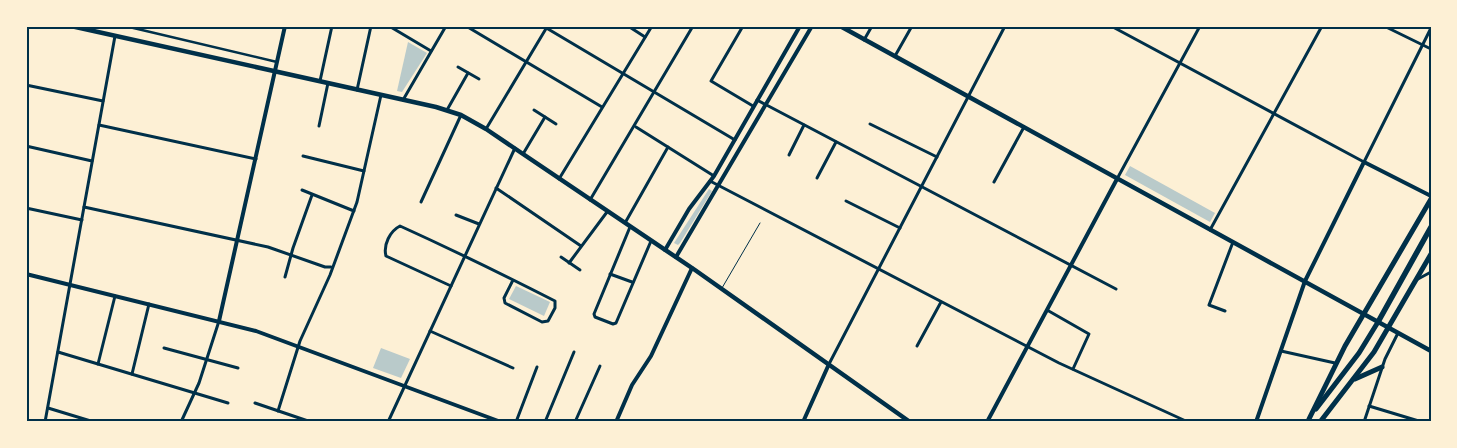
<svg xmlns="http://www.w3.org/2000/svg" width="1457" height="448" font-family="Roboto,sans-serif">
	<rect width="100%" height="100%" fill="#fdf0d5"/>
	<g fill="#b9caca">
		<polygon points="408,42 427,53 402,92 397,91"/>
		<polygon points="1130,166 1215,213 1210,222 1125,175"/>
		<polygon points="709,189 712,191 680,243 678,245 674,243"/>
		<polygon points="516,286 550,302 544,316 509,299"/>
		<polygon points="381,348 410,359 401,378 373,368"/>
	</g>
	<g fill="none" stroke-linecap="round" stroke-linejoin="round">
		<polyline stroke="#003049" stroke-width="1" points="722,288 760,223"/>
		<polyline stroke="#003049" stroke-width="2.5" points="125,26 277,62"/>
		<g stroke="#003049" stroke-width="3">
			<polyline points="389,26 431,51"/>
			<polyline points="466,26 602,107"/>
			<polyline points="543,26 735,140"/>
			<polyline points="628,26 645,37"/>
			<polyline points="743,26 711,81 753,106"/>
			<polyline points="1111,26 1364,162 1431,28"/>
			<polyline points="1384,26 1431,49"/>
			<polyline points="864,40 872,26"/>
			<polyline points="895,56 912,26"/>
			<polyline points="458,67 479,79"/>
			<polyline points="320,81 332,26"/>
			<polyline points="26,85 103,101"/>
			<polyline points="357,90 371,26"/>
			<polyline points="403,100 446,26"/>
			<polyline points="757,100 1116,289"/>
			<polyline points="447,110 468,73"/>
			<polyline points="534,110 556,124"/>
			<polyline points="870,124 937,157"/>
			<polyline points="99,125 256,159"/>
			<polyline points="319,126 328,83"/>
			<polyline points="636,127 714,176"/>
			<polyline points="486,129 547,27"/>
			<polyline points="26,146 92,161"/>
			<polyline points="523,154 545,117"/>
			<polyline points="789,155 804,125"/>
			<polyline points="303,156 364,171"/>
			<polyline points="817,178 836,142"/>
			<polyline points="559,179 652,26"/>
			<polyline points="1117,179 1200,26"/>
			<polyline points="710,181 1059,363 1188,422"/>
			<polyline points="994,182 1024,127"/>
			<polyline points="496,188 581,246"/>
			<polyline points="302,190 354,211"/>
			<polyline points="590,200 693,26"/>
			<polyline points="846,201 900,228"/>
			<polyline points="421,202 461,115"/>
			<polyline points="84,207 268,247 325,267 331,267"/>
			<polyline points="26,208 82,220"/>
			<polyline points="456,215 479,224"/>
			<polyline points="625,223 668,147"/>
			<polyline points="630,227 594,314 595,317 613,324 616,323 651,241"/>
			<polyline points="1210,230 1322,26"/>
			<polyline points="561,257 580,270"/>
			<polyline points="569,263 607,212"/>
			<polyline points="610,274 632,282"/>
			<polyline points="285,277 293,248 312,195"/>
			<polyline points="1418,279 1431,272"/>
			<path d="M 451,286 L 386,256 C 383,245 390,231 400,226 C 453,250 504,275 555,301 L 555,308 L 548,321 L 542,322 L 505,303 L 504,298 L 513,280"/>
			<polyline points="1047,310 1089,334 1073,369"/>
			<polyline points="1225,311 1209,305 1233,242"/>
			<polyline points="430,331 513,368"/>
			<polyline points="917,346 941,302"/>
			<polyline points="164,348 238,368"/>
			<polyline points="1281,351 1335,363"/>
			<polyline points="58,352 228,403"/>
			<polyline points="98,364 115,296"/>
			<polyline points="829,364 1005,26"/>
			<polyline points="132,374 149,304"/>
			<polyline points="255,403 311,422"/>
			<polyline points="1369,406 1422,422"/>
			<polyline points="48,408 94,422"/>
			<polyline points="278,411 300,341 330,275 357,202 381,95"/>
			<polyline points="45,422 115,36"/>
			<polyline points="181,422 199,383 219,321"/>
			<polyline points="388,422 515,148"/>
			<polyline points="516,422 537,367"/>
			<polyline points="545,422 574,352"/>
			<polyline points="575,422 600,366"/>
			<polyline points="1364,422 1385,359 1398,333"/>
		</g>
		<g stroke="#003049" stroke-width="4">
			<polyline points="665,250 689,209 714,176 800,26"/>
			<polyline points="676,257 812,26"/>
			<polyline points="26,274 256,331 501,422"/>
			<polyline points="219,321 285,26"/>
			<polyline points="616,422 632,385 651,356 692,268"/>
			<polyline points="803,422 829,364"/>
			<polyline points="987,422 1117,179"/>
			<polyline points="1256,422 1305,281 1364,162 1431,196"/>
		</g>
		<g stroke="#003049" stroke-width="4.5">
			<polyline points="71,26 436,107 461,115 486,129 695,270 910,422"/>
			<polyline points="840,26 1431,351"/>
		</g>
		<g stroke="#003049" stroke-width="5">
			<polyline points="1355,379 1382,367"/>
			<polyline points="1316,409 1359,353 1378,322"/>
			<polyline points="1309,419 1345,346 1431,199"/>
			<polyline points="1320,422 1374,352 1431,254"/>
		</g>
		<polyline stroke="#003049" stroke-width="5.5" points="1378,322 1431,227"/>
	</g>
	<rect width="1457" height="448" fill="none" stroke="#fdf0d5" stroke-width="55"/>
	<rect x="28" y="28" width="1402" height="392" fill="none" stroke="#003049" stroke-width="2"/>
</svg>
